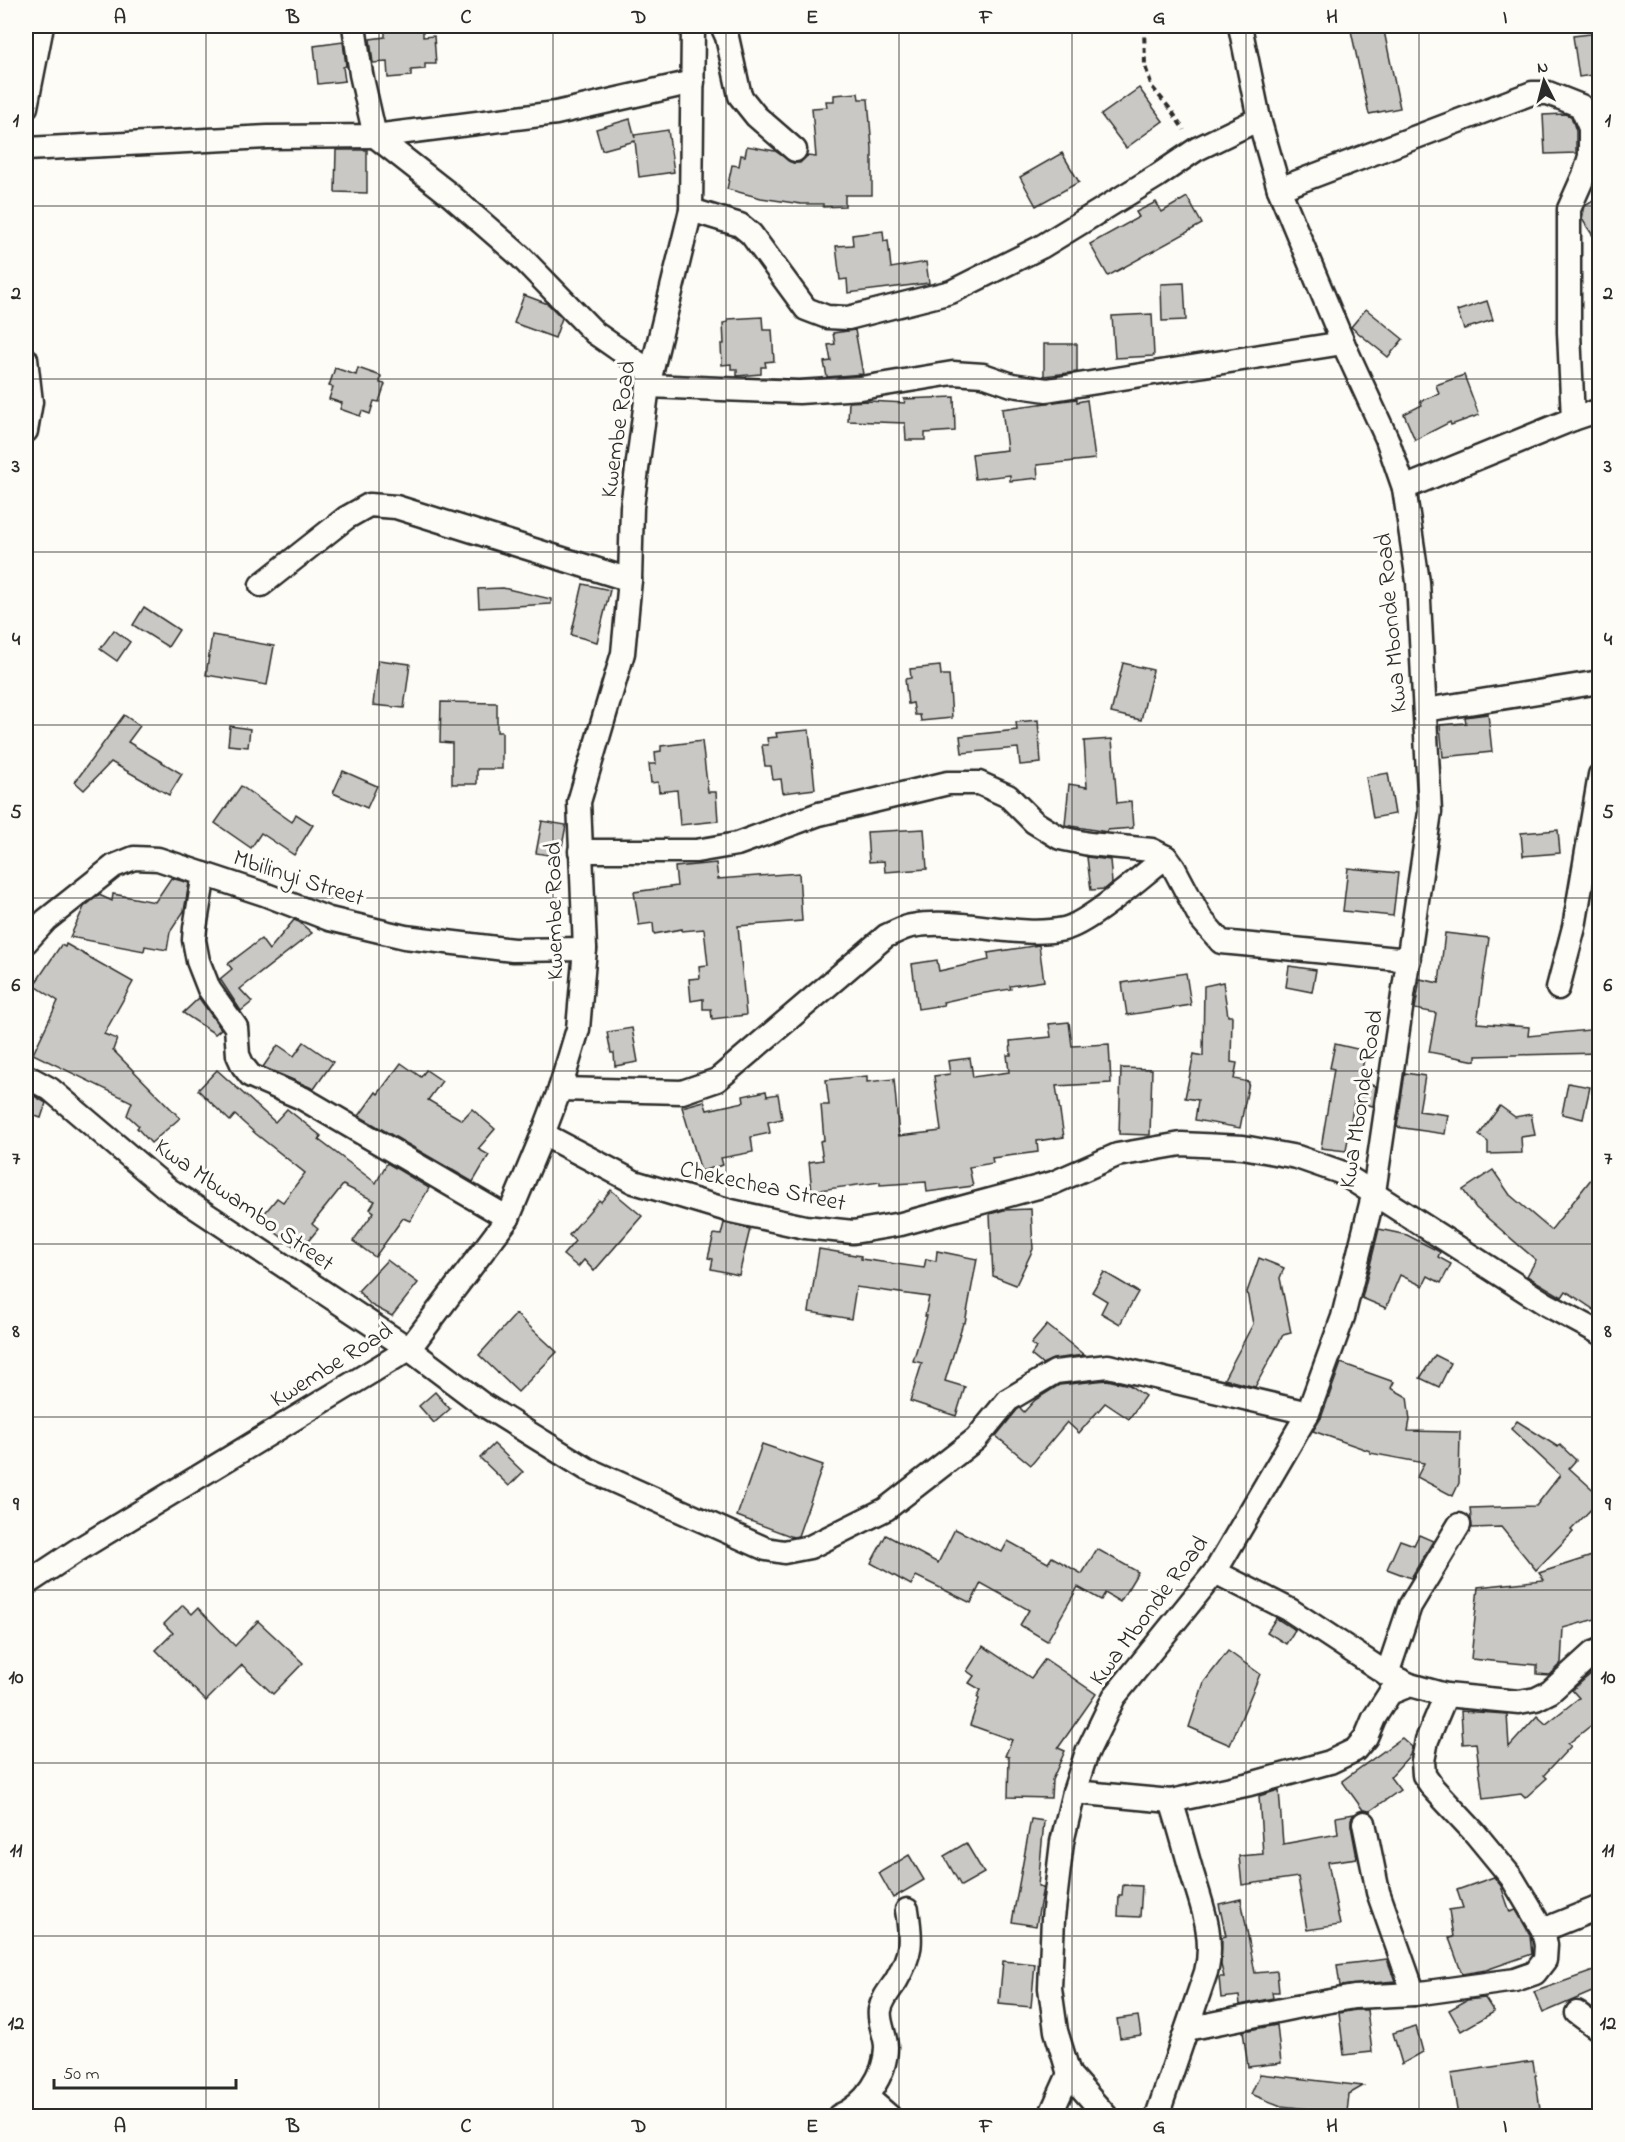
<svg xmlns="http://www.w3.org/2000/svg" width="1625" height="2142" font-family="'Indie Flower',sans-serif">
	<rect width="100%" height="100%" fill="#fdfcf7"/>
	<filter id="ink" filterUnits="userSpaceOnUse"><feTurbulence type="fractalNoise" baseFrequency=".0167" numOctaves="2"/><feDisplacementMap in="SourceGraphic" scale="12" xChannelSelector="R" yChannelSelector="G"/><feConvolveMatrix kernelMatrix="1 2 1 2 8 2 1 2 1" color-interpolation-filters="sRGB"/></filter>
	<g filter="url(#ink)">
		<g fill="#c9c8c4" stroke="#2b2b2b" stroke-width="1.5">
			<polygon points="385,26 408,26 409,28 423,27 423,37 434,36 436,64 425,64 425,69 411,70 411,76 388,78 387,62 373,63 370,39 385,37"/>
			<polygon points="1350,26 1383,26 1400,108 1369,114"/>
			<polygon points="1599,33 1599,74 1579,77 1573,36"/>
			<polygon points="343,42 346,66 343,67 345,81 318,84 314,46"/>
			<polygon points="1139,88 1163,121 1126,148 1101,115"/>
			<polygon points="858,93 859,99 868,99 872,148 872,195 845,195 845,206 823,207 823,204 801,204 761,198 727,189 732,165 739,166 741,155 745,156 747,146 775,151 793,163 800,163 807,156 816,157 812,108 827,107 826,101 834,101 834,95"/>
			<polygon points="1564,114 1571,116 1576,131 1576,153 1545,154 1543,115"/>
			<polygon points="630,119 635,138 634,135 668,130 674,172 639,177 635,141 602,150 596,129"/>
			<polygon points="336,150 367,150 367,193 335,192"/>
			<polygon points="1062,153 1079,182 1036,206 1020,177"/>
			<polygon points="1187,197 1202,224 1108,276 1090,244 1139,217 1136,212 1156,202 1162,212"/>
			<polygon points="1599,197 1599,245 1582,219 1585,206"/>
			<polygon points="883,231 884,241 888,240 891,268 926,262 929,283 848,293 847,279 840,280 836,246 853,245 852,235"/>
			<polygon points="1184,283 1186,320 1162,321 1161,284"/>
			<polygon points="524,295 548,304 562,318 555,338 514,323"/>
			<polygon points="1487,301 1493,320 1464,329 1457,311"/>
			<polygon points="1366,309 1403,339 1388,357 1351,327"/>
			<polygon points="1152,314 1154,356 1115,358 1112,316"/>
			<polygon points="762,317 763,330 772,330 774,361 765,362 766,367 761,367 761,374 737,376 737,369 731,369 731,364 722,365 721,344 724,344 723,323 728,322 728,319"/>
			<polygon points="855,330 863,374 827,377 824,362 831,361 828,345 835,344 833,333"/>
			<polygon points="1044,344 1077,344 1077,372 1044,376"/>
			<polygon points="335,368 356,375 358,368 381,376 380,383 385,384 379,402 374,401 370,414 362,411 360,416 340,409 342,403 329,399 333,387 329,386"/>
			<polygon points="1464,375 1479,415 1451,425 1450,422 1415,440 1404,414 1422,405 1420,401 1439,394 1436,385"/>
			<polygon points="954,397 955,431 925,433 925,440 906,440 905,423 848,421 849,402 868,401 905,403 904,399"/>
			<polygon points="1077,399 1077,402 1087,400 1095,459 1037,465 1038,478 1010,481 1010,475 975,479 972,454 1007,450 1002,409"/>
			<polygon points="583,584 610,590 597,642 571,635"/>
			<polygon points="503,588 551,599 551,604 479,608 478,589"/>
			<polygon points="144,607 179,630 168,647 133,625"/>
			<polygon points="114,630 130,642 117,661 100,649"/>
			<polygon points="212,635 274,646 267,685 206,675"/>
			<polygon points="378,660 410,664 404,708 373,705"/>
			<polygon points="1123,663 1153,670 1141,720 1111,713"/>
			<polygon points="940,666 941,675 949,675 952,718 921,721 920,715 915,715 913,703 908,704 905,679 911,678 910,669"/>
			<polygon points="441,702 497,703 497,732 502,732 502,769 477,769 477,784 452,784 452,743 440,742"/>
			<polygon points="1488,714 1492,752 1443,757 1440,725 1466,723 1465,717"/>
			<polygon points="124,715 140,726 128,742 182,774 169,795 111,762 84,790 75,782"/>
			<polygon points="1038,720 1041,763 1020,765 1018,748 962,753 960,736 1017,730 1016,722"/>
			<polygon points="230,726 250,729 248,747 228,745"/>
			<polygon points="809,730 815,789 783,793 781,779 773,780 771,766 765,766 762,745 768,745 767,738 777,737 776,733"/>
			<polygon points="1112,739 1117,803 1131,801 1133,828 1107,830 1107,832 1065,825 1069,784 1087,787 1084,741"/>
			<polygon points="702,741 708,792 716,792 718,821 680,825 677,790 659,792 658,782 651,783 649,764 656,764 655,752 661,751 661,746"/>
			<polygon points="343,771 377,786 367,808 333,793"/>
			<polygon points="1388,773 1395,814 1373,818 1366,777"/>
			<polygon points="241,786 292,822 296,814 313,825 294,855 261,833 251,848 215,823"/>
			<polygon points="542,821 566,825 560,857 536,853"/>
			<polygon points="924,829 927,869 885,872 884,861 869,862 867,832"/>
			<polygon points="1558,830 1560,853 1523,856 1521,833"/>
			<polygon points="1087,857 1110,860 1112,883 1105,889 1091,890"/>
			<polygon points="716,863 718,879 799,873 802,921 738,926 746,1015 712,1019 711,1009 703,1009 703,999 691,1001 689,979 700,978 699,966 708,965 704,929 682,931 682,929 654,934 653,923 639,925 634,892 677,886 675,867"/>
			<polygon points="1348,868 1398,873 1393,916 1343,911"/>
			<polygon points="171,878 189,883 184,911 170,932 167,950 145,946 144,951 70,937 84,907 99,895 112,901 113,894 155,902"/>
			<polygon points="294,920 299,922 312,933 240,989 252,1002 241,1011 220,979 232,969 228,964 261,939 269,950"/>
			<polygon points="1445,933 1489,938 1477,1023 1529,1027 1528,1036 1599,1029 1599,1053 1476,1056 1476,1061 1429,1052 1436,1013 1415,1009 1420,979 1439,983"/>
			<polygon points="66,944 133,982 104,1034 117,1039 113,1050 180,1118 151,1143 137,1128 139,1126 127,1115 132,1102 33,1054 58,1001 34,985 61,945 65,947"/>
			<polygon points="1039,945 1044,981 1010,986 1011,989 979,994 943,1002 944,1005 918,1009 912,964 937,960 939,971 989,960 988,953"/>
			<polygon points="1289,966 1316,970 1312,992 1286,987"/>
			<polygon points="1186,973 1191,1005 1127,1015 1122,983"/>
			<polygon points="1223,982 1228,1016 1232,1016 1231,1062 1237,1063 1234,1079 1249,1082 1240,1128 1195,1120 1198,1100 1185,1098 1194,1054 1203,1056 1204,986"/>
			<polygon points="199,998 221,1029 215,1034 183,1013"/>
			<polygon points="1069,1022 1072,1046 1109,1044 1111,1083 1056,1086 1064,1137 1037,1141 1038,1152 992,1158 993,1163 969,1167 973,1186 927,1192 926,1182 880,1185 880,1182 812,1191 809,1162 823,1160 820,1141 824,1140 821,1105 829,1105 826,1080 867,1076 867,1082 894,1079 899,1136 941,1131 934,1076 950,1074 948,1061 970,1058 973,1077 1009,1072 1007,1055 1011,1055 1010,1041 1051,1037 1049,1024"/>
			<polygon points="632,1028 638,1062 615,1066 614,1053 611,1053 607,1032"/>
			<polygon points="304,1042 333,1062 314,1089 263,1067 278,1045 294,1056"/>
			<polygon points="1335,1044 1366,1051 1359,1082 1376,1086 1373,1106 1354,1102 1346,1151 1321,1148 1334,1069 1330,1068"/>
			<polygon points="401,1063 421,1077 426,1070 442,1081 428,1100 462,1120 472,1109 495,1129 478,1149 489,1155 473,1182 359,1116 376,1092 378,1094"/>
			<polygon points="1121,1068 1152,1069 1150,1135 1119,1134"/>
			<polygon points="217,1070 275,1122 287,1109 321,1136 319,1140 376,1183 387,1163 429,1188 410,1221 403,1218 375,1257 353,1241 374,1212 370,1209 375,1201 343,1185 312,1224 318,1229 300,1251 259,1220 277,1198 283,1202 305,1173 256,1134 235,1115 230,1121 198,1090"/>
			<polygon points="1405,1073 1425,1076 1419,1111 1448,1115 1445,1134 1397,1127"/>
			<polygon points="1568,1083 1590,1087 1583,1119 1562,1114"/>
			<polygon points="26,1091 46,1103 41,1118 26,1113"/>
			<polygon points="766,1091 767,1096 778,1094 782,1119 768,1122 770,1133 751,1137 753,1152 721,1158 723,1165 701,1171 682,1107 704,1101 707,1110 744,1102 743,1096"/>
			<polygon points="1500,1106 1515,1117 1531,1114 1535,1135 1521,1137 1522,1153 1488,1154 1488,1142 1479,1135"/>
			<polygon points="1599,1169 1599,1313 1566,1291 1562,1297 1527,1276 1536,1260 1476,1208 1463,1190 1493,1170 1510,1195 1551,1230"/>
			<polygon points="611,1190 642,1216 594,1271 584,1260 578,1267 563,1255 575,1241 569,1235 599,1200 601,1202"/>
			<polygon points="1031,1209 1033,1249 1016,1285 993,1276 990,1214 1004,1210"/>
			<polygon points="724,1223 750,1229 739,1275 711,1269 713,1259 708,1258 714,1234 721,1235"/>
			<polygon points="1379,1229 1407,1235 1440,1252 1438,1257 1451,1264 1441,1283 1428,1276 1423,1286 1400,1275 1386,1308 1362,1298"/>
			<polygon points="819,1249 861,1256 861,1259 924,1268 926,1259 936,1261 937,1251 977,1259 965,1323 963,1323 945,1381 965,1387 956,1416 910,1401 922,1363 913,1361 927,1316 925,1316 929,1297 856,1287 851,1319 809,1312"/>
			<polygon points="1259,1258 1284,1268 1280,1278 1291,1333 1283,1335 1255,1387 1224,1379 1253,1324 1247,1292"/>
			<polygon points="387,1260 418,1283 392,1316 371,1305 358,1291"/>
			<polygon points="1104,1272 1138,1292 1120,1324 1101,1313 1107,1301 1092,1292"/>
			<polygon points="516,1314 557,1352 518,1392 479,1355"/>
			<polygon points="1047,1325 1084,1355 1053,1359 1042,1364 1031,1355 1036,1348 1031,1344"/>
			<polygon points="1435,1355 1451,1363 1439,1387 1420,1378"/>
			<polygon points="1341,1363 1394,1382 1391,1388 1407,1397 1410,1420 1408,1431 1460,1432 1459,1483 1453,1496 1417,1477 1424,1463 1370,1453 1370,1451 1313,1431 1321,1418"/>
			<polygon points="1107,1380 1129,1385 1145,1396 1129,1419 1105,1403 1079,1433 1067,1422 1031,1465 996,1436 1017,1410 1020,1408 1024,1412 1035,1400 1059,1385"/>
			<polygon points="435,1392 450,1409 434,1423 419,1406"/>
			<polygon points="1517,1421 1558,1447 1560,1445 1576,1460 1569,1468 1599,1495 1599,1501 1571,1530 1573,1532 1536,1570 1501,1527 1472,1528 1470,1508 1536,1506 1560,1475 1511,1429"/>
			<polygon points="494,1444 523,1472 509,1486 480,1458"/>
			<polygon points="762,1444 823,1465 798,1536 793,1537 737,1516"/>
			<polygon points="955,1529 1002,1552 1008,1541 1048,1563 1052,1557 1082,1574 1097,1549 1138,1572 1120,1602 1105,1593 1101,1600 1078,1587 1047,1641 1020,1625 1029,1610 981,1583 971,1603 916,1576 911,1585 871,1563 886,1535 938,1563"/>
			<polygon points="1419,1535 1433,1541 1411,1578 1387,1569 1400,1540 1414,1545"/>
			<polygon points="1595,1555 1599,1568 1599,1618 1563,1628 1561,1663 1549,1675 1537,1674 1537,1665 1471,1659 1478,1587 1544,1580 1539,1573"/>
			<polygon points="183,1605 192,1614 198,1608 235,1646 258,1621 303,1663 273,1694 242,1665 206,1701 156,1650 173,1633 164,1624"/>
			<polygon points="1276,1618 1295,1630 1286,1644 1267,1632"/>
			<polygon points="983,1646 1031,1678 1045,1659 1096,1694 1058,1748 1065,1751 1052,1780 1051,1798 1008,1797 1009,1757 1005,1756 1012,1740 970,1725 979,1699 977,1697 981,1690 969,1683 974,1676 967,1671"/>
			<polygon points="1228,1651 1260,1674 1230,1745 1189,1727 1204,1682"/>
			<polygon points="1599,1667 1599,1719 1568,1744 1571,1746 1544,1775 1547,1778 1525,1798 1521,1794 1483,1799 1476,1743 1463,1744 1461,1711 1507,1714 1509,1747 1537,1716 1546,1724 1579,1698 1572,1690"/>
			<polygon points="1402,1738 1412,1747 1410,1755 1390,1777 1400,1790 1370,1811 1363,1810 1342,1781"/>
			<polygon points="1279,1790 1283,1844 1338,1834 1336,1817 1354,1814 1351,1819 1351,1826 1357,1858 1328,1862 1340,1925 1307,1930 1298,1877 1242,1885 1239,1856 1263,1854 1259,1796"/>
			<polygon points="1031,1819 1044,1821 1038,1886 1043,1887 1036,1926 1012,1922"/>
			<polygon points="966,1843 984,1873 961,1886 944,1856"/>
			<polygon points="909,1855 924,1880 893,1898 879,1873"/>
			<polygon points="1494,1877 1501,1886 1510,1912 1516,1910 1530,1935 1532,1954 1486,1970 1462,1974 1449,1938 1453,1937 1449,1910 1463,1908 1457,1890"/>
			<polygon points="1123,1885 1142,1886 1140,1917 1118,1916 1119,1895 1122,1895"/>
			<polygon points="1241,1899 1255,1973 1277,1971 1279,1992 1272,1992 1273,1998 1240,2005 1239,1996 1221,1998 1219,1977 1224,1977 1221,1965 1222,1937 1226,1936 1219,1904"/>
			<polygon points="1387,1959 1395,1981 1340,1986 1337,1965"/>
			<polygon points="1003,1961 1035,1964 1031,2007 999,2004"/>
			<polygon points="1599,1969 1599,1989 1543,2013 1534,1992"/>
			<polygon points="1485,1998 1494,2012 1461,2031 1449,2010 1467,2000"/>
			<polygon points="1355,2010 1367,2010 1372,2052 1344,2055 1339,2013"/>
			<polygon points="1138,2016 1141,2035 1120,2038 1117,2019"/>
			<polygon points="1277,2025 1281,2063 1248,2067 1243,2031"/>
			<polygon points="1416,2026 1423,2052 1402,2064 1393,2033"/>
			<polygon points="1533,2061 1541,2116 1458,2116 1451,2073"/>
			<polygon points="1260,2074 1363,2086 1349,2094 1347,2113 1281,2106 1251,2094"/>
		</g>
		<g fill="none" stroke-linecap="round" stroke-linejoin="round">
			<g stroke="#2b2b2b" stroke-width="27">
				<g id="street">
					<polyline points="354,26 361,74 375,136 449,194 520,256 595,333 651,372"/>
					<polyline points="722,26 727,37 740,96 756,116 795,150"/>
					<polyline points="26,107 42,26"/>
					<polyline points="26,149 268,137 375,136 556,113 693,82"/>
					<polyline points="1279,189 1532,93 1548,93 1581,106 1590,128 1590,156 1585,173 1569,209 1569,332 1573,419"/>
					<polyline points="691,210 740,225 751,234 806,309 827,317 848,318 951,292 1041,247 1157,176 1197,149 1259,119"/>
					<polyline points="26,359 31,402 26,431"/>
					<polyline points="648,386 799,392 861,388 953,373 983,375 1012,385 1047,390 1343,343"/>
					<polyline points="1404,488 1573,419 1600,410"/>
					<polyline points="261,585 346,518 369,505 396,507 630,580"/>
					<polyline points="1425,710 1600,682"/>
					<polyline points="580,851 696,851 737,844 819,814 948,783 979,783 1008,796 1034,822 1060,838 1089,844 1152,850 1166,857 1174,868 1201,919 1221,942 1409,960"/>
					<polyline points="204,874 195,928 194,940 198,961 209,989 236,1027 238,1055 243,1066 251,1076 302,1098 508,1218"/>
					<polyline points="26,942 46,920 114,866 134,858 158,859 264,894 329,919 405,937 513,950 585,949"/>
					<polyline points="1558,988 1574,927 1600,775"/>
					<polyline points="26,1076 50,1089 168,1189 409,1349 482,1404 587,1469 766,1549 784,1552 810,1547 886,1509 976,1439 1008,1400 1055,1372 1108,1366 1308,1413"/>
					<path d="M 560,1089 L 682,1092 L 717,1080 L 886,936 C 894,933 903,927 912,926 C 960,917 1017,939 1064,929 C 1090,923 1142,875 1166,857"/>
					<polyline points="543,1134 634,1182 731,1211 805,1227 853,1232 901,1224 1053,1183 1117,1155 1181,1144 1243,1147 1297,1157 1340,1172 1546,1304 1600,1333"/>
					<polyline points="1215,1572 1290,1610 1387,1674 1410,1685 1446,1695 1519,1702 1536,1699 1550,1692 1593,1653 1600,1650"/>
					<polyline points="26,1584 76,1551 409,1349 508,1218 543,1134 560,1089 578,1029 585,949 579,802 623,653 630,580 632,507 648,386 691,210 693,26"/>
					<polyline points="1387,1674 1410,1606 1459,1525"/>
					<polyline points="1074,1792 1171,1801 1250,1784 1330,1762 1355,1750 1366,1737 1374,1718 1390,1693 1410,1685"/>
					<polyline points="1364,1823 1378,1892 1414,1994"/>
					<polyline points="1543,1930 1600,1907"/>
					<polyline points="1577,2013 1600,2030"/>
					<polyline points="1187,2029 1296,2007 1354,1997 1414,1994 1515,1980 1535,1973 1545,1960 1546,1945 1543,1930 1512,1878 1475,1833 1433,1788 1424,1775 1423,1761 1427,1740 1446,1695"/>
					<polyline points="867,2097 889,2116"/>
					<path d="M 839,2116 C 865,2105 886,2075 886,2047 C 886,2035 878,2022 880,2010 C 882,1999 890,1990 896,1981 C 912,1953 912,1942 907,1910"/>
					<polyline points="1050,2116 1069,2074"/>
					<polyline points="1106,2116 1069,2074 1056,2031 1050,1988 1053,1918 1062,1842 1074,1792 1086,1755 1114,1697 1215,1572 1308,1413 1343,1317 1374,1192 1430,812 1418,582 1404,488 1387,439 1343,343 1279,189 1259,119 1240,26"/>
					<path d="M 1157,2116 L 1206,1972 C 1215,1937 1202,1906 1192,1873 C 1185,1849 1179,1825 1171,1801"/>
				</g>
			</g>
			<polyline stroke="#2b2b2b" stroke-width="4" stroke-dasharray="6 4.5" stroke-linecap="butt" points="1144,26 1145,66 1152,87 1171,110 1184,130"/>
			<use href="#street" stroke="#fdfcf7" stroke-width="22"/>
		</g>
	</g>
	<path fill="none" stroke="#2b2b2b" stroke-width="1.5" stroke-opacity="0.55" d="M 206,26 L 206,2116M 379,26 L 379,2116M 553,26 L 553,2116M 726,26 L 726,2116M 899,26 L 899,2116M 1072,26 L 1072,2116M 1246,26 L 1246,2116M 1419,26 L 1419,2116M 26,206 L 1600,206M 26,379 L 1600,379M 26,552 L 1600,552M 26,725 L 1600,725M 26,898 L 1600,898M 26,1071 L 1600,1071M 26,1244 L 1600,1244M 26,1417 L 1600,1417M 26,1590 L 1600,1590M 26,1763 L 1600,1763M 26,1936 L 1600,1936"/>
	<g text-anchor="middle" stroke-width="6" stroke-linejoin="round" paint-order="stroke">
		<g font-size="24" fill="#2b2b2b" stroke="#fdfcf7">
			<text transform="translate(617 429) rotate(-82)" y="8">Kwembe Road</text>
			<text transform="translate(1390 623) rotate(-95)" y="8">Kwa Mbonde Road</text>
			<text transform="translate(299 877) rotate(18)" y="8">Mbilinyi Street</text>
			<text transform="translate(553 911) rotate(-91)" y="8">Kwembe Road</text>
			<text transform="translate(1360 1099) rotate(-81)" y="8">Kwa Mbonde Road</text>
			<text transform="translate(763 1185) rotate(12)" y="8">Chekechea Street</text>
			<text transform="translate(245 1204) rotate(35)" y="8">Kwa Mbwambo Street</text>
			<text transform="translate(331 1364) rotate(-32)" y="8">Kwembe Road</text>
			<text transform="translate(1148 1610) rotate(-53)" y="8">Kwa Mbonde Road</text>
		</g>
	</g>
	<rect width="1625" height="2142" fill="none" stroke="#fdfcf7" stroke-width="66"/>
	<g transform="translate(1544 81) rotate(354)" stroke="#fdfcf7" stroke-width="4.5" paint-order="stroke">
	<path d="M0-4.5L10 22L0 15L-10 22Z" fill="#2b2b2b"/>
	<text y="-9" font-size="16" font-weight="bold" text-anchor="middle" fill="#2b2b2b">N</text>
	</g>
	<path d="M54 2079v9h182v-9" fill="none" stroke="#2b2b2b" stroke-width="3"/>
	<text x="63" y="2079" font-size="18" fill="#2b2b2b" stroke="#fdfcf7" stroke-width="4.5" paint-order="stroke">50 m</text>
	<rect x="33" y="33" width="1559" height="2076" fill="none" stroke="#2b2b2b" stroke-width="2"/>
	<g font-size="20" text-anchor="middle" font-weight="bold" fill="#2b2b2b">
		<text x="120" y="23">A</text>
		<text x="293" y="23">B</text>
		<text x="466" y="23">C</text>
		<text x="639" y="23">D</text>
		<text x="812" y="23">E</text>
		<text x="986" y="23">F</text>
		<text x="1159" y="23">G</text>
		<text x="1332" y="23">H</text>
		<text x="1505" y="23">I</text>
		<text x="16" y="126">1</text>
		<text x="1608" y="126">1</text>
		<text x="16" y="299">2</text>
		<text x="1608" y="299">2</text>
		<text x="16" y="472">3</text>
		<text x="1608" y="472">3</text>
		<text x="16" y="645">4</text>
		<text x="1608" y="645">4</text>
		<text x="16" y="818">5</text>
		<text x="1608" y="818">5</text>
		<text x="16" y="991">6</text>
		<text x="1608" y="991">6</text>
		<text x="16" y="1164">7</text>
		<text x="1608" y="1164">7</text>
		<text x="16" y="1337">8</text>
		<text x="1608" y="1337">8</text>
		<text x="16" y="1510">9</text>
		<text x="1608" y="1510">9</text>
		<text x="16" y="1683">10</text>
		<text x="1608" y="1683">10</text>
		<text x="16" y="1856">11</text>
		<text x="1608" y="1856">11</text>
		<text x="16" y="2029">12</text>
		<text x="1608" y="2029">12</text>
		<text x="120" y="2132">A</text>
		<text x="293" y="2132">B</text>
		<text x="466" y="2132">C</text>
		<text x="639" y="2132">D</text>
		<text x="812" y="2132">E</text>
		<text x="986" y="2132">F</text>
		<text x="1159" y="2132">G</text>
		<text x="1332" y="2132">H</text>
		<text x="1505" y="2132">I</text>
	</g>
</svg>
